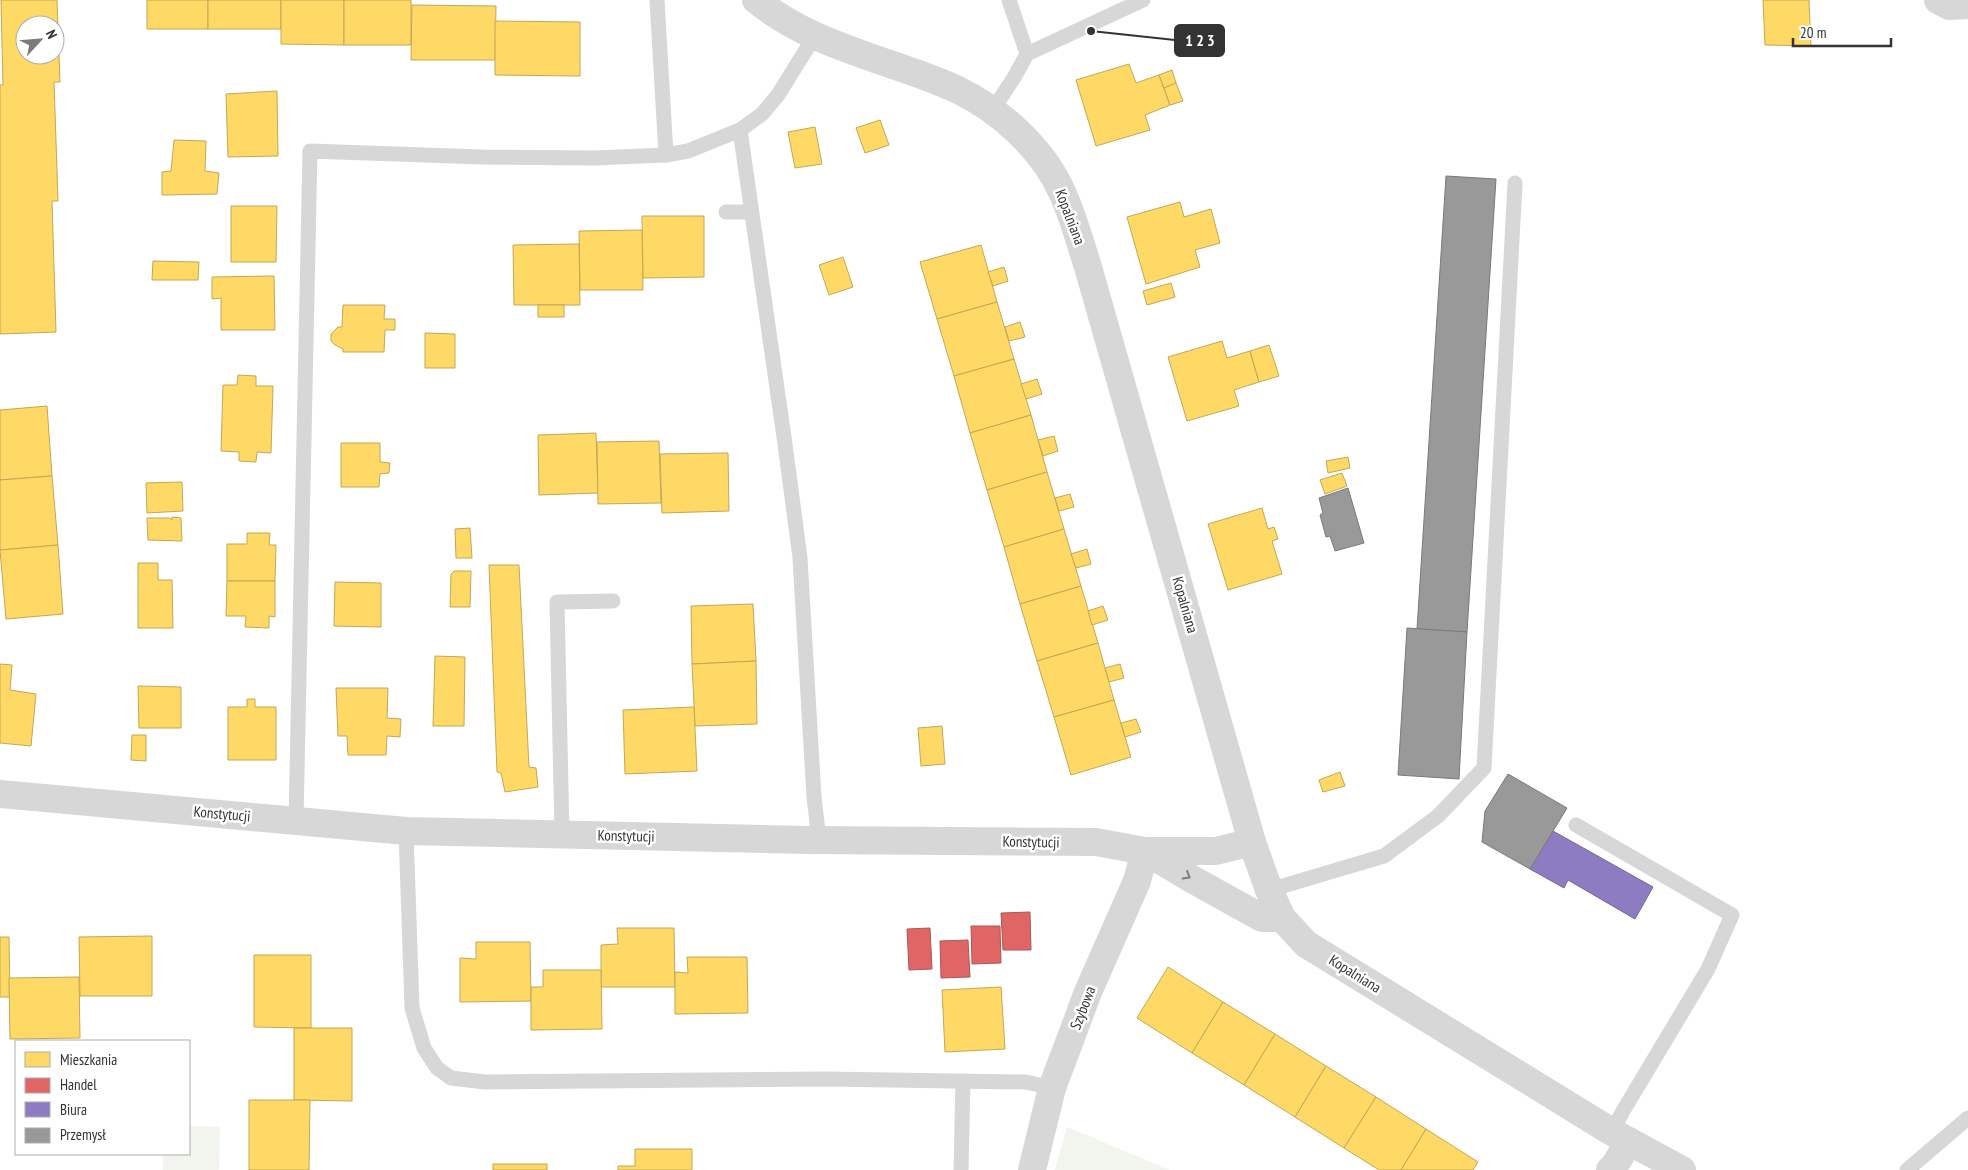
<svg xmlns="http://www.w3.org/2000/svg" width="1968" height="1170" font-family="'PT Sans Narrow',sans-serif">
	<rect width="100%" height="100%" fill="#fff"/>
	<g fill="#f1f5ed">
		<polygon points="189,1126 220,1127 219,1170 163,1170 163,1154 189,1154"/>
		<polygon points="1067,1127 1170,1170 1055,1170"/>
	</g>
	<g fill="#ffd966" stroke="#c2a757" fill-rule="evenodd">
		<path d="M 1,0 L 57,0 L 60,82 L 54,82 L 58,201 L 52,201 L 56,332 L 0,334 L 0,85 L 3,85 ZM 25,25 L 55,25 L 55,55 L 25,55 Z"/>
		<rect x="147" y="0" width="61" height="29"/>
		<rect x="208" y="0" width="73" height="29"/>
		<polygon points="281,0 344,0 344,45 281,44"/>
		<rect x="344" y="0" width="67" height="45"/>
		<polygon points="1763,0 1809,0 1811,46 1765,45"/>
		<polygon points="412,5 496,6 495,60 411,60"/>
		<polygon points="495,21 580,22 580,76 495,75"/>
		<polygon points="1129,64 1136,83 1159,75 1170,105 1145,115 1150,130 1096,146 1076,80"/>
		<polygon points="1172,70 1176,83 1164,88 1159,75"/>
		<polygon points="1176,83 1183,101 1170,105 1164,88"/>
		<polygon points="277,91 278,156 228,157 226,94"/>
		<polygon points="880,120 889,145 865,153 856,128"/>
		<polygon points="815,127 822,164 795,168 788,132"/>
		<polygon points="174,140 206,141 205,171 219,173 217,194 162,195 162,172 171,171"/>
		<polygon points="1180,202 1184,217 1211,209 1220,243 1195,250 1200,267 1146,284 1127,217"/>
		<polygon points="231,206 277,206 276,262 231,262"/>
		<polygon points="642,216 704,216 704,277 643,278"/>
		<polygon points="642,230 643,290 580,290 579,231"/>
		<polygon points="579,244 580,305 514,305 513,245"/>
		<polygon points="981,245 997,302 937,319 920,262"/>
		<polygon points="843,257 853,287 829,295 819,265"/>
		<polygon points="153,261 199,262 198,280 152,280"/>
		<polygon points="1004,267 1008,281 993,286 988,272"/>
		<polygon points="274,276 275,330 221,330 221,298 212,299 212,277"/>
		<polygon points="1171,283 1175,297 1147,305 1143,291"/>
		<polygon points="997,302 1014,359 954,376 937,319"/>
		<polygon points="343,305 385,305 384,319 395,319 395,330 385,330 384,352 343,352 343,349 335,345 331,341 331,334 338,327 342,327"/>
		<rect x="538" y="305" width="26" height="12"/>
		<polygon points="1020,322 1025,337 1009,341 1005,327"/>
		<polygon points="425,333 455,334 455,368 425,368"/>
		<polygon points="1222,341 1227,358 1250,351 1259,382 1234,390 1239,406 1187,421 1168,357"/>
		<polygon points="1269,345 1279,376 1259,382 1250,351"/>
		<polygon points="1014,359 1031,415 970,433 954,376"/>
		<polygon points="238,375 256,376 256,386 273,386 271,453 257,452 256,462 239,461 239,452 221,451 223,385 237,385"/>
		<polygon points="1037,379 1042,394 1026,399 1021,384"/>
		<polygon points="47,406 52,476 0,480 0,410"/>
		<polygon points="1031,415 1047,472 987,490 970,433"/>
		<polygon points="596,433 598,493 539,495 538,435"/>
		<polygon points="1054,436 1058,451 1043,456 1038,440"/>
		<polygon points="659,441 661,503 598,504 597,442"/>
		<polygon points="341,443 380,443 380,462 390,463 389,473 380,474 379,487 341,487"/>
		<polygon points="728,453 729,511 662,513 660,454"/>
		<polygon points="1348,457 1350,468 1328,473 1326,461"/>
		<polygon points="1047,472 1064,529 1004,547 987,490"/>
		<polygon points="1342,473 1347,486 1325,494 1320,480"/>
		<polygon points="52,476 58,545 0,550 0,480"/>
		<polygon points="182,482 183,511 147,513 146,483"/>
		<polygon points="1070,494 1074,507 1059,511 1055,498"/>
		<polygon points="1262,508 1268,529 1274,527 1278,539 1272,541 1282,574 1228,590 1208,524"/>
		<polygon points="172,517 181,518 182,541 148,540 147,518 170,518 172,520"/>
		<polygon points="470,528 472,558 456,558 455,529"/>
		<polygon points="1064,529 1081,586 1020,604 1004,547"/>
		<polygon points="247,533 270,533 269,545 276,545 275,581 227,581 227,544 247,544"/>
		<polygon points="58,545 63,614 6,619 0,550"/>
		<polygon points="1087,549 1091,564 1076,568 1071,554"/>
		<polygon points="138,563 158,563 158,580 172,580 173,628 138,628"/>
		<polygon points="489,565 519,565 529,767 536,768 538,787 505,792 501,773 497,772"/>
		<polygon points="454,571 471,571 470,607 450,607 451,574"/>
		<polygon points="227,581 275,581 275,617 269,616 269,628 245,627 246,616 226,616"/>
		<polygon points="335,582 381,583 381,627 334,626"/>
		<polygon points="1081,586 1098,643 1037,661 1020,604"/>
		<polygon points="753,604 756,661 692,664 691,606"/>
		<polygon points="1103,606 1108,620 1092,625 1088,611"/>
		<polygon points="1098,643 1114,700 1054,717 1037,661"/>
		<polygon points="435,656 465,657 464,726 433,726"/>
		<polygon points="756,661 757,724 695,726 692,664"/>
		<polygon points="0,664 12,665 10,690 36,694 31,746 0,743"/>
		<polygon points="1120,664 1124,678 1109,682 1105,668"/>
		<polygon points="138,686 181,687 181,728 139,728"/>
		<polygon points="336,688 388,688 387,718 401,719 400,737 387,736 386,755 348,755 347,736 338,736"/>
		<polygon points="247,699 255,699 255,707 276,707 276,760 228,760 228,707 247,707"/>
		<polygon points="1114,700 1131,757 1071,775 1054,717"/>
		<polygon points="694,707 697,771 625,774 623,710"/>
		<polygon points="1136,719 1141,732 1125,737 1121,723"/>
		<polygon points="942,726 945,764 921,766 918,728"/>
		<polygon points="132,735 146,735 146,761 131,760"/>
		<polygon points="1340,772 1345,786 1323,792 1319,780"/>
		<polygon points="617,928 674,928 675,987 601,987 601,945 618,944"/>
		<polygon points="152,936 152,996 80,996 79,937"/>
		<polygon points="0,937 9,937 10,997 0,997"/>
		<polygon points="476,942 530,942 531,1001 460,1002 460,958 476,959"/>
		<polygon points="254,955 311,955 311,1028 254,1027"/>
		<polygon points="687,957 747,957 748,1013 675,1014 675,972 688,973"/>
		<polygon points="1168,967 1223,1002 1192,1053 1137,1018"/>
		<polygon points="543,970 601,970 602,1029 531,1030 531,987 543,987"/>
		<polygon points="79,977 80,1038 10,1039 9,978"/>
		<polygon points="1001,987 1005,1049 945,1052 942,990"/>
		<polygon points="1223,1002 1275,1034 1244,1085 1192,1053"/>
		<polygon points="294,1028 352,1028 352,1101 294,1100"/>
		<polygon points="1275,1034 1326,1066 1295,1117 1244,1085"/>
		<polygon points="1326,1066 1376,1097 1344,1148 1295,1117"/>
		<polygon points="1376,1097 1426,1129 1401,1170 1379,1170 1344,1148"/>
		<polygon points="249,1100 310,1100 309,1170 249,1170"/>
		<polygon points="1426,1129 1478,1162 1473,1170 1401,1170"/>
		<polygon points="635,1149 692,1149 692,1170 618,1170 618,1166 635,1166"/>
		<rect x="493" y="1164" width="54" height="6"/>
	</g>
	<g fill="#e06666" stroke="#ac5757">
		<polygon points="1030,912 1031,950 1003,950 1001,913"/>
		<polygon points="971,926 1000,926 1001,963 972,964"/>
		<polygon points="930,928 932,969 909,970 907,929"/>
		<polygon points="968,940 970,977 941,978 940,941"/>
	</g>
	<polygon fill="#8e7cc3" stroke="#736698" points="1553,831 1653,887 1635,919 1568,880 1564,888 1530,869"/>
	<g fill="#999" stroke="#7a7a7a">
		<polygon points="1446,176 1496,179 1467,632 1417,629"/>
		<polygon points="1348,488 1364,543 1335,551 1330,536 1326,537 1320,515 1323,513 1319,498"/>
		<polygon points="1407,628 1467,632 1459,779 1398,775"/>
		<polygon points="1508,774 1567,808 1530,869 1482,842 1485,811"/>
	</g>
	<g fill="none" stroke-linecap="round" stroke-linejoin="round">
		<g stroke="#d7d7d7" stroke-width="15">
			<polyline points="657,0 666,155"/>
			<polyline points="1009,0 1027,54"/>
			<polyline points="992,111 1015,76 1027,54 1143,0"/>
			<polyline points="740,130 785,444 800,558 814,797 819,840"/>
			<polyline points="726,212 751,212"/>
			<polyline points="296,821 310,151 482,157 595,158 666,155 688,151 740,130 762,114 778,95 814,37"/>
			<polyline points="1576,825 1732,915 1708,969 1623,1111 1612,1132"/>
			<polyline points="406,831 412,1008 424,1048 437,1068 451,1078 485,1082 826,1079 1026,1082 1052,1088"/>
			<polyline points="562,835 557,602 613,601"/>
			<polyline points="1269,890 1384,856 1438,816 1484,768 1515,183"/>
			<polyline points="961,1170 963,1081"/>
			<polyline points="1907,1170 1968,1118"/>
		</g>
		<g stroke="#d7d7d7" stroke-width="28">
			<path d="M 756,0 C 793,30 835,45 881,61 C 907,70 933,78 958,90 C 1001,111 1042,148 1062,192 C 1073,216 1080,242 1088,267 L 1252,842 L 1269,890 L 1282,918 L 1306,944 L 1612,1132 L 1682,1170"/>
			<polyline points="1938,0 1949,6 1968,5"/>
			<polyline points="0,794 406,831 809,840 1096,842 1145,851 1216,851 1252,842"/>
			<polyline points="1145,851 1190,878 1262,918 1282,918"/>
			<polyline points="1032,1170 1052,1088 1088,992 1137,881 1145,851"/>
			<polyline points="1610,1170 1615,1165 1629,1141"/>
		</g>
	</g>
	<defs><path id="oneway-chevron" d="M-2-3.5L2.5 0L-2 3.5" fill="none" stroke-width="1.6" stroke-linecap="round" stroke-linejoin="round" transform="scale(1.25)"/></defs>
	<use stroke="#7d7d7d" href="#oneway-chevron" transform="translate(1187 876) rotate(31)"/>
	<g text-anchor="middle" stroke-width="5" stroke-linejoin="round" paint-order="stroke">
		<g font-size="15" fill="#333" stroke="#fff">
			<text transform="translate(1070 217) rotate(69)" y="5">Kopalniana</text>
			<text transform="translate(1185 605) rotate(74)" y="5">Kopalniana</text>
			<text transform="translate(222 814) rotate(5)" y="5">Konstytucji</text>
			<text transform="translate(626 836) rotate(1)" y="5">Konstytucji</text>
			<text transform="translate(1031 842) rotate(1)" y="5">Konstytucji</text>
			<text transform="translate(1355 974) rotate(32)" y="5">Kopalniana</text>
			<text transform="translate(1083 1008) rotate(-69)" y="5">Szybowa</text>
		</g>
	</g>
	<path fill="none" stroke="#333" stroke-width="2" d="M1091 31L1175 40"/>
	<circle fill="#333" stroke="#fff" stroke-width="2" cx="1091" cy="31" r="5"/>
	<rect fill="#333" stroke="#333" stroke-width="2" x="1175" y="25" width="49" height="31" rx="5"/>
	<g font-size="16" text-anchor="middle" font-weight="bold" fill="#fff">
		<text x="1200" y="46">1 2 3</text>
	</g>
	<rect x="15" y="1040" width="175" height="115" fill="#ffffff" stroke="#adadad"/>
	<rect x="25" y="1052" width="25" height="15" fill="#ffd966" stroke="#adadad"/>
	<text x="60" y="1065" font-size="15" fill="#333333">Mieszkania</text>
	<rect x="25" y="1078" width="25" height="15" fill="#e06666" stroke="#adadad"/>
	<text x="60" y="1090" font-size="15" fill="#333333">Handel</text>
	<rect x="25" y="1102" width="25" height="15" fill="#8e7cc3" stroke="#adadad"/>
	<text x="60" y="1115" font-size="15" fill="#333333">Biura</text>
	<rect x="25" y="1128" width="25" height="15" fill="#999999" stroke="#adadad"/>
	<text x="60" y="1140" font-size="15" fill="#333333">Przemysł</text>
	<g transform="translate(40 40) rotate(64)"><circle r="24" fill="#ffffff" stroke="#adadad"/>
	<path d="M0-4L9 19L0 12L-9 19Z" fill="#7a7a7a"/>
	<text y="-8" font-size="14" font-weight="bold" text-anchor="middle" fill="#333333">N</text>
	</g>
	<path d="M1793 38v8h98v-8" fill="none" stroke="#333333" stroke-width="2.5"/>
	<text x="1800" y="38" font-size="15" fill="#333333" stroke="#ffffff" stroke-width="4" paint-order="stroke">20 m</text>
</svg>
